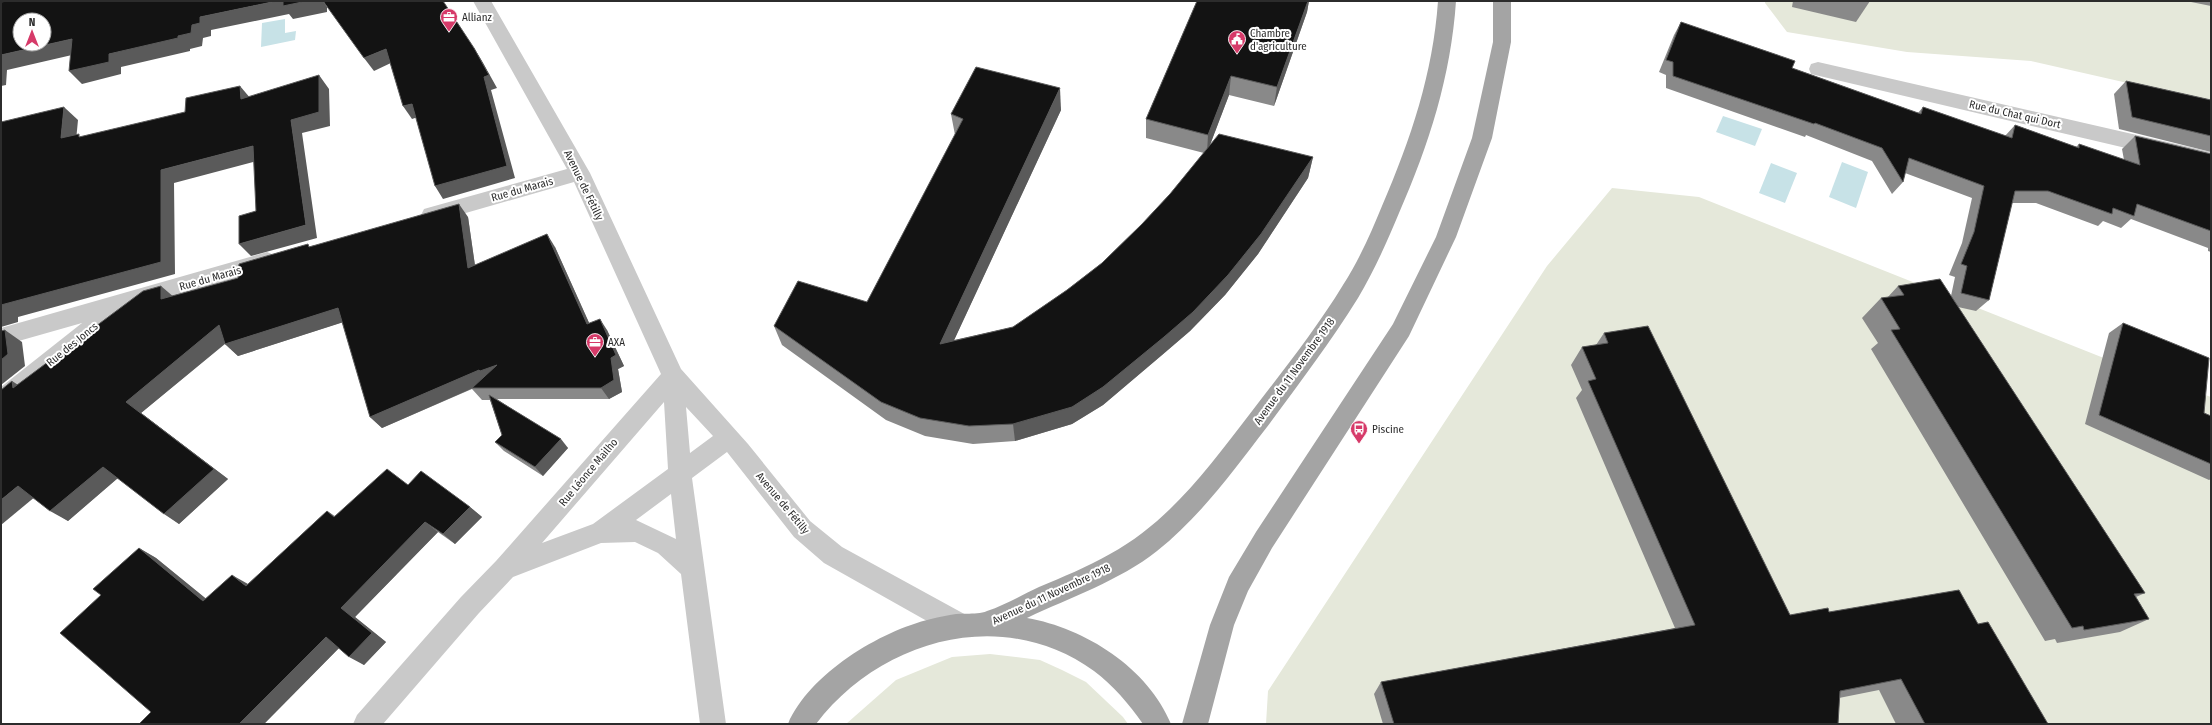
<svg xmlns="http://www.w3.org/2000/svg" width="2212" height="725" font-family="'Fira Sans Condensed',sans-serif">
	<rect width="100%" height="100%" fill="#fff"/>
	<g fill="#e5e8da">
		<polygon points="1765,1 2211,1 2211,102 2031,61 1907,52 1787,32 1765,3"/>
		<polygon points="1612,188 1699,197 2134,370 2211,397 2211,724 1266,724 1268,691 1547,266"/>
		<polygon points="990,654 1040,660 1062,670 1086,682 1123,717 1128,724 846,724 896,680 952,657"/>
	</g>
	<g fill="#c7e2e7">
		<polygon points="285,19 285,33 296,31 295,40 261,47 262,23"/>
		<polygon points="1723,116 1762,129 1755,146 1716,132"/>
		<polygon points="1842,162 1868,172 1856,208 1829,197"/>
		<polygon points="1771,163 1797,173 1785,203 1759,193"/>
	</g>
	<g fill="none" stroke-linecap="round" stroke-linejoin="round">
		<g fill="#c9c9c9" fill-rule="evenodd">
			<path d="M 473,1 L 491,1 L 590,173 L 681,369 L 748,444 L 810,521 L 842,547 L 968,616 L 971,625 L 968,634 L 959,637 L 950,634 L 824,563 L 794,537 L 727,452 L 692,478 L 726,724 L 700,724 L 681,574 L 658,553 L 635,542 L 601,543 L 513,577 L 479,613 L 383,724 L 353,724 L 357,715 L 461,597 L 496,561 L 661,374 L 574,182 L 431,223 L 424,221 L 421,215 L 424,209 L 431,207 L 567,169 ZM 664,402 L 668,469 L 593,524 L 542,543 ZM 686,407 L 713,436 L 690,453 ZM 671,494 L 676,539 L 636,520 Z"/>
			<polygon points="1818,62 2211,152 2211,168 1811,74 1809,69 1811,64"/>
			<polygon points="267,252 274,255 277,261 274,267 126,310 124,314 9,407 1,410 1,387 82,323 1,346 1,328"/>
		</g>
		<g fill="#a4a4a4" fill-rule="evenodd">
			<path d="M 1438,1 L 1456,1 C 1451,76 1429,145 1399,213 C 1387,242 1374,271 1358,298 C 1330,343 1298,385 1267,427 C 1233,471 1201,516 1157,551 C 1119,581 1071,597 1027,618 C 1085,628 1148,668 1171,724 L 1143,724 C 1129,704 1113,685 1094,671 C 1003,605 881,639 816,724 L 788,724 C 809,674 880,631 931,619 C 939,617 948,615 956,614 C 966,613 978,615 987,611 C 1005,605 1022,595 1039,587 C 1063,577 1087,567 1110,554 C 1169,522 1209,467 1249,415 C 1281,373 1315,331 1343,285 C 1359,260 1371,233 1382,206 C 1411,139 1433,73 1438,1 Z"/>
			<polygon points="1493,1 1511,1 1511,42 1492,138 1456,237 1409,336 1272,548 1248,591 1234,625 1208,724 1182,724 1210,625 1229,577 1256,532 1393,324 1436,237 1472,138 1493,42"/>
		</g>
	</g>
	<g fill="#898989">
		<polygon points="1197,1 1309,1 1307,12 1274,106 1229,95 1209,147 1313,157 1308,178 1258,254 1225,295 1190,331 1162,355 1103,405 1072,424 1015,441 973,444 925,436 886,420 782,345 774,326 867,302 955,135 951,114 1061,110 954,340 1013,327 1067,290 1102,263 1142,224 1170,194 1204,153 1146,138 1146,119"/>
		<polygon points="1793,1 1870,1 1856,22 1792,7"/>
		<polygon points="2186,1 2211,1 2211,6"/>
		<polygon points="1681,22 1792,68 1918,113 1923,107 2005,136 2015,125 2076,147 2079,144 2124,160 2122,149 2135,136 2211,154 2211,252 2208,251 2208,248 2131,219 2121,228 2103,221 2098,226 2036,203 2012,203 1989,300 1976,311 1958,307 2145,593 2136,597 2149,619 2120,632 2057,643 2055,639 2045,641 1871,349 1878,343 1862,318 1881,298 1887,298 1898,286 1951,296 1955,277 1949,275 1962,243 1972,198 1905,173 1903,182 1892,194 1872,161 1806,135 1805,137 1666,88 1666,75 1659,72 1674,35"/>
		<polygon points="2126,81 2211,100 2211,152 2119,129 2114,94"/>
		<polygon points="468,217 475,265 555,247 589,323 607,330 624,366 618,369 622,392 609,399 497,399 568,448 543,476 504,451 495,442 502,435 490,400 482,400 472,389 382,428 370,417 343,322 238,356 225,344 141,413 228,479 179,524 118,478 68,521 33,498 18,385 172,296 238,278 311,246"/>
		<polygon points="2123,323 2204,413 2211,416 2211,479 2209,480 2085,424 2109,333"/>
		<polygon points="1604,333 1790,615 1829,612 1978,624 2048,724 1896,724 1879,690 1839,698 1838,724 1383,724 1374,694 1381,682 1675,628 1576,398 1582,390 1571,365 1582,347 1596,345"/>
		<polygon points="408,485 470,507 482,517 455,544 438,532 355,617 386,642 364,665 339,648 264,724 139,724 151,712 101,595 139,548 156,558 206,599 248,584 327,511 335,516"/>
	</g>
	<g fill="#5a5a5a">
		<polygon points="277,1 323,1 327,7 327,12 293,19 289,14 211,30 211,36 203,38 202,46 190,49 190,51 121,67 121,74 82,84 69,71 109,54 178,36 192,25 200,17"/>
		<polygon points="1308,1 1309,1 1307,12 1274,106 1277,87"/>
		<polygon points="72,39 85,52 7,70 6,85 1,86 1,55"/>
		<polygon points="474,48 482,61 497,88 491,90 515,178 443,199 435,186"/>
		<polygon points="386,49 395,61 374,71 364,58"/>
		<polygon points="319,75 329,89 330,126 302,133 317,238 251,256 239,244 306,225 291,120"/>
		<polygon points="1231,76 1229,95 1207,153 1208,135"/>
		<polygon points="240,86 251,99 241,99"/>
		<polygon points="1060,88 1061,110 944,362 940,344"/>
		<polygon points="412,104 421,116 412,119 403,106"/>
		<polygon points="64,107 78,120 75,151 61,138"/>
		<polygon points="253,146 265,159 174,183 175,274 18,317 18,322 1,327 1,305 161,170"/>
		<polygon points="1313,157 1308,178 1258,254 1225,295 1190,331 1162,355 1103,405 1072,424 1015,441 1013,424"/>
		<polygon points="459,204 468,217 477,280 468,268"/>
		<polygon points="547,234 555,247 595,336 587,324"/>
		<polygon points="161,286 175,298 161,299"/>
		<polygon points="338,308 350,320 238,356 225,344"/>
		<polygon points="600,319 607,330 624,366 618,369 622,392 609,399 601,388"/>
		<polygon points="219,325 233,337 141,413 228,479 179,524 164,514 126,402"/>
		<polygon points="5,330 22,342 25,366 1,385 1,360"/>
		<polygon points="497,365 489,381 382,428 370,417 479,370"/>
		<polygon points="12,381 29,392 13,388"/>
		<polygon points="561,439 568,448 543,476 535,467"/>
		<polygon points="103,467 119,477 68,521 50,511"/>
		<polygon points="18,486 36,496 1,525 1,500"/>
		<polygon points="470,507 482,517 455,544 443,534"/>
		<polygon points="425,522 438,532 355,617 386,642 364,665 349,657 341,608"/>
		<polygon points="139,548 156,558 220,610 203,601"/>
		<polygon points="232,575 248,584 246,586"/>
		<polygon points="326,637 341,646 264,724 239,724"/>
	</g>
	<g fill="#131313" stroke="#5a5a5a" fill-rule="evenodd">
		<path d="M 7,1 L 277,1 L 200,17 L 200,23 L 192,25 L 191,33 L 178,36 L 178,38 L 109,54 L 109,62 L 69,71 L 72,39 L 1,55 L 1,2 ZM 20,20 L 44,20 L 44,44 L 20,44 Z"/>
		<polygon points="283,1 307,1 283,6"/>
		<polygon points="323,1 443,1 474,48 489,75 484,77 507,166 435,186 412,104 403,106 386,49 364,58"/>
		<polygon points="1197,1 1308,1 1277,87 1231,76 1208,135 1146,119"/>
		<polygon points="1681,22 1795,61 1792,68 1921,114 1923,107 2012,138 2015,125 2079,148 2079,144 2140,165 2135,136 2211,154 2211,231 2137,204 2134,216 2113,208 2112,214 2048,191 2015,191 1989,300 1961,293 1967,266 1961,264 1974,232 1984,186 1909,158 1903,182 1882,148 1815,123 1814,124 1673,76 1673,62 1666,60"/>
		<polygon points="976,67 1060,88 940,344 1013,327 1067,290 1102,263 1142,224 1170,194 1219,134 1313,157 1261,234 1228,275 1193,312 1164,337 1103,387 1072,407 1013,424 969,426 920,418 881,402 774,326 798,281 867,302 963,119 951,114"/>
		<polygon points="319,75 319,112 291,120 306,225 239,244 239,216 256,211 253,146 161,170 161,262 1,305 1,122 64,107 61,138 79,134 79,137 185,112 186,98 240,86 241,99"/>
		<polygon points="2126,81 2211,100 2211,136 2132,117"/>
		<polygon points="459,204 468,268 547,234 587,324 600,319 616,355 611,358 614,380 601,388 472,388 497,365 480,371 479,370 370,417 338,308 225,344 219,325 126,402 214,469 164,514 103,467 50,511 18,486 1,500 1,390 12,381 13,388 143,291 161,286 161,299 238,278 239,264 308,244 309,247"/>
		<polygon points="1940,279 2145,593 2134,594 2149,619 2084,630 2083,626 2072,628 1891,330 1900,329 1881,298 1904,295 1898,286"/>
		<polygon points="2123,323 2209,358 2204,413 2211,416 2211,464 2099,415"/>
		<polygon points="1648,326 1790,615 1828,608 1829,612 1959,590 1978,624 1988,622 2048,724 1925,724 1901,679 1840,691 1838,724 1394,724 1381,682 1695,625 1588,381 1596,379 1582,347 1608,343 1604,333"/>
		<polygon points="5,330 8,354 1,360 1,331"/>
		<polygon points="489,395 561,439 535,467 495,442 502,435"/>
		<polygon points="387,469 408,485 421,471 470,507 443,534 425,522 341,608 372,633 349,657 326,637 239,724 139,724 151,712 60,633 101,595 93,589 139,548 203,601 232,575 246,586 327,511 334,517"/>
	</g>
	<defs>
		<g id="office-pin" transform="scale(0.9)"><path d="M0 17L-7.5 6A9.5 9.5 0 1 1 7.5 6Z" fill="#d63a69" stroke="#fff"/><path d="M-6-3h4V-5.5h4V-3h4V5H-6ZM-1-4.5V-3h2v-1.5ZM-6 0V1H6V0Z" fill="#fff"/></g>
		<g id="civic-pin" transform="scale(0.9)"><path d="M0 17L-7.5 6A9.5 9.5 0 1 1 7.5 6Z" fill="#d63a69" stroke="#fff"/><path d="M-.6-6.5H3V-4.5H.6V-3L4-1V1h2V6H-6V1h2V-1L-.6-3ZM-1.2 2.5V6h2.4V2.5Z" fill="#fff"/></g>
		<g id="bus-pin" transform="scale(0.9)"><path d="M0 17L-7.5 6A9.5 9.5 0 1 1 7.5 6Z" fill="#d63a69" stroke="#fff"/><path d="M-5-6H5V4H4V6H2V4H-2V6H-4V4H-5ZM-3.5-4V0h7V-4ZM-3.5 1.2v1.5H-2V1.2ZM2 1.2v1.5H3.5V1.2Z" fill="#fff"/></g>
	</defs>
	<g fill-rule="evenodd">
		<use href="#office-pin" x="449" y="17"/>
		<use href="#civic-pin" x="1237" y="39"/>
		<use href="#office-pin" x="595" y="342"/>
		<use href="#bus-pin" x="1359" y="429"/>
	</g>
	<g text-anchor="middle" stroke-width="4" stroke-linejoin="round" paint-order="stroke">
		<g font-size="11" fill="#2c2c2c" stroke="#fff" text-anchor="start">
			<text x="462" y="21">Allianz</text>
			<text x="1250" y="37">Chambre<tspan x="1250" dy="13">d'agriculture</tspan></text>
			<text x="608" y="346">AXA</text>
			<text x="1372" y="433">Piscine</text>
		</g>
		<g font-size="11" fill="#2c2c2c" stroke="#fff">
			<text transform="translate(2015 114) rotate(13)" y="4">Rue du Chat qui Dort</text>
			<text transform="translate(584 185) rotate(64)" y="4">Avenue de Fétilly</text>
			<text transform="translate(522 189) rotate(-16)" y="4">Rue du Marais</text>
			<text transform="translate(210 278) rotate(-16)" y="4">Rue du Marais</text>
			<text transform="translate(72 344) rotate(-39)" y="4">Rue des Joncs</text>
			<text transform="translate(1294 371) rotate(-54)" y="4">Avenue du 11 Novembre 1918</text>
			<text transform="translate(588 472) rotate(-50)" y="4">Rue Léonce Mailho</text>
			<text transform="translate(783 503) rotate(50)" y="4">Avenue de Fétilly</text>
			<text transform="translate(1051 594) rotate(-25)" y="4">Avenue du 11 Novembre 1918</text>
		</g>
	</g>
	<rect width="2212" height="725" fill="none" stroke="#2c2c2c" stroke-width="4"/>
	<g transform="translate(32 32)"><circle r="19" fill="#ffffff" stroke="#ababab"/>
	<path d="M0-3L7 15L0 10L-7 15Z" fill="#d63a69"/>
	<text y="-6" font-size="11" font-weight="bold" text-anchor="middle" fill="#2c2c2c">N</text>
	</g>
</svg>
